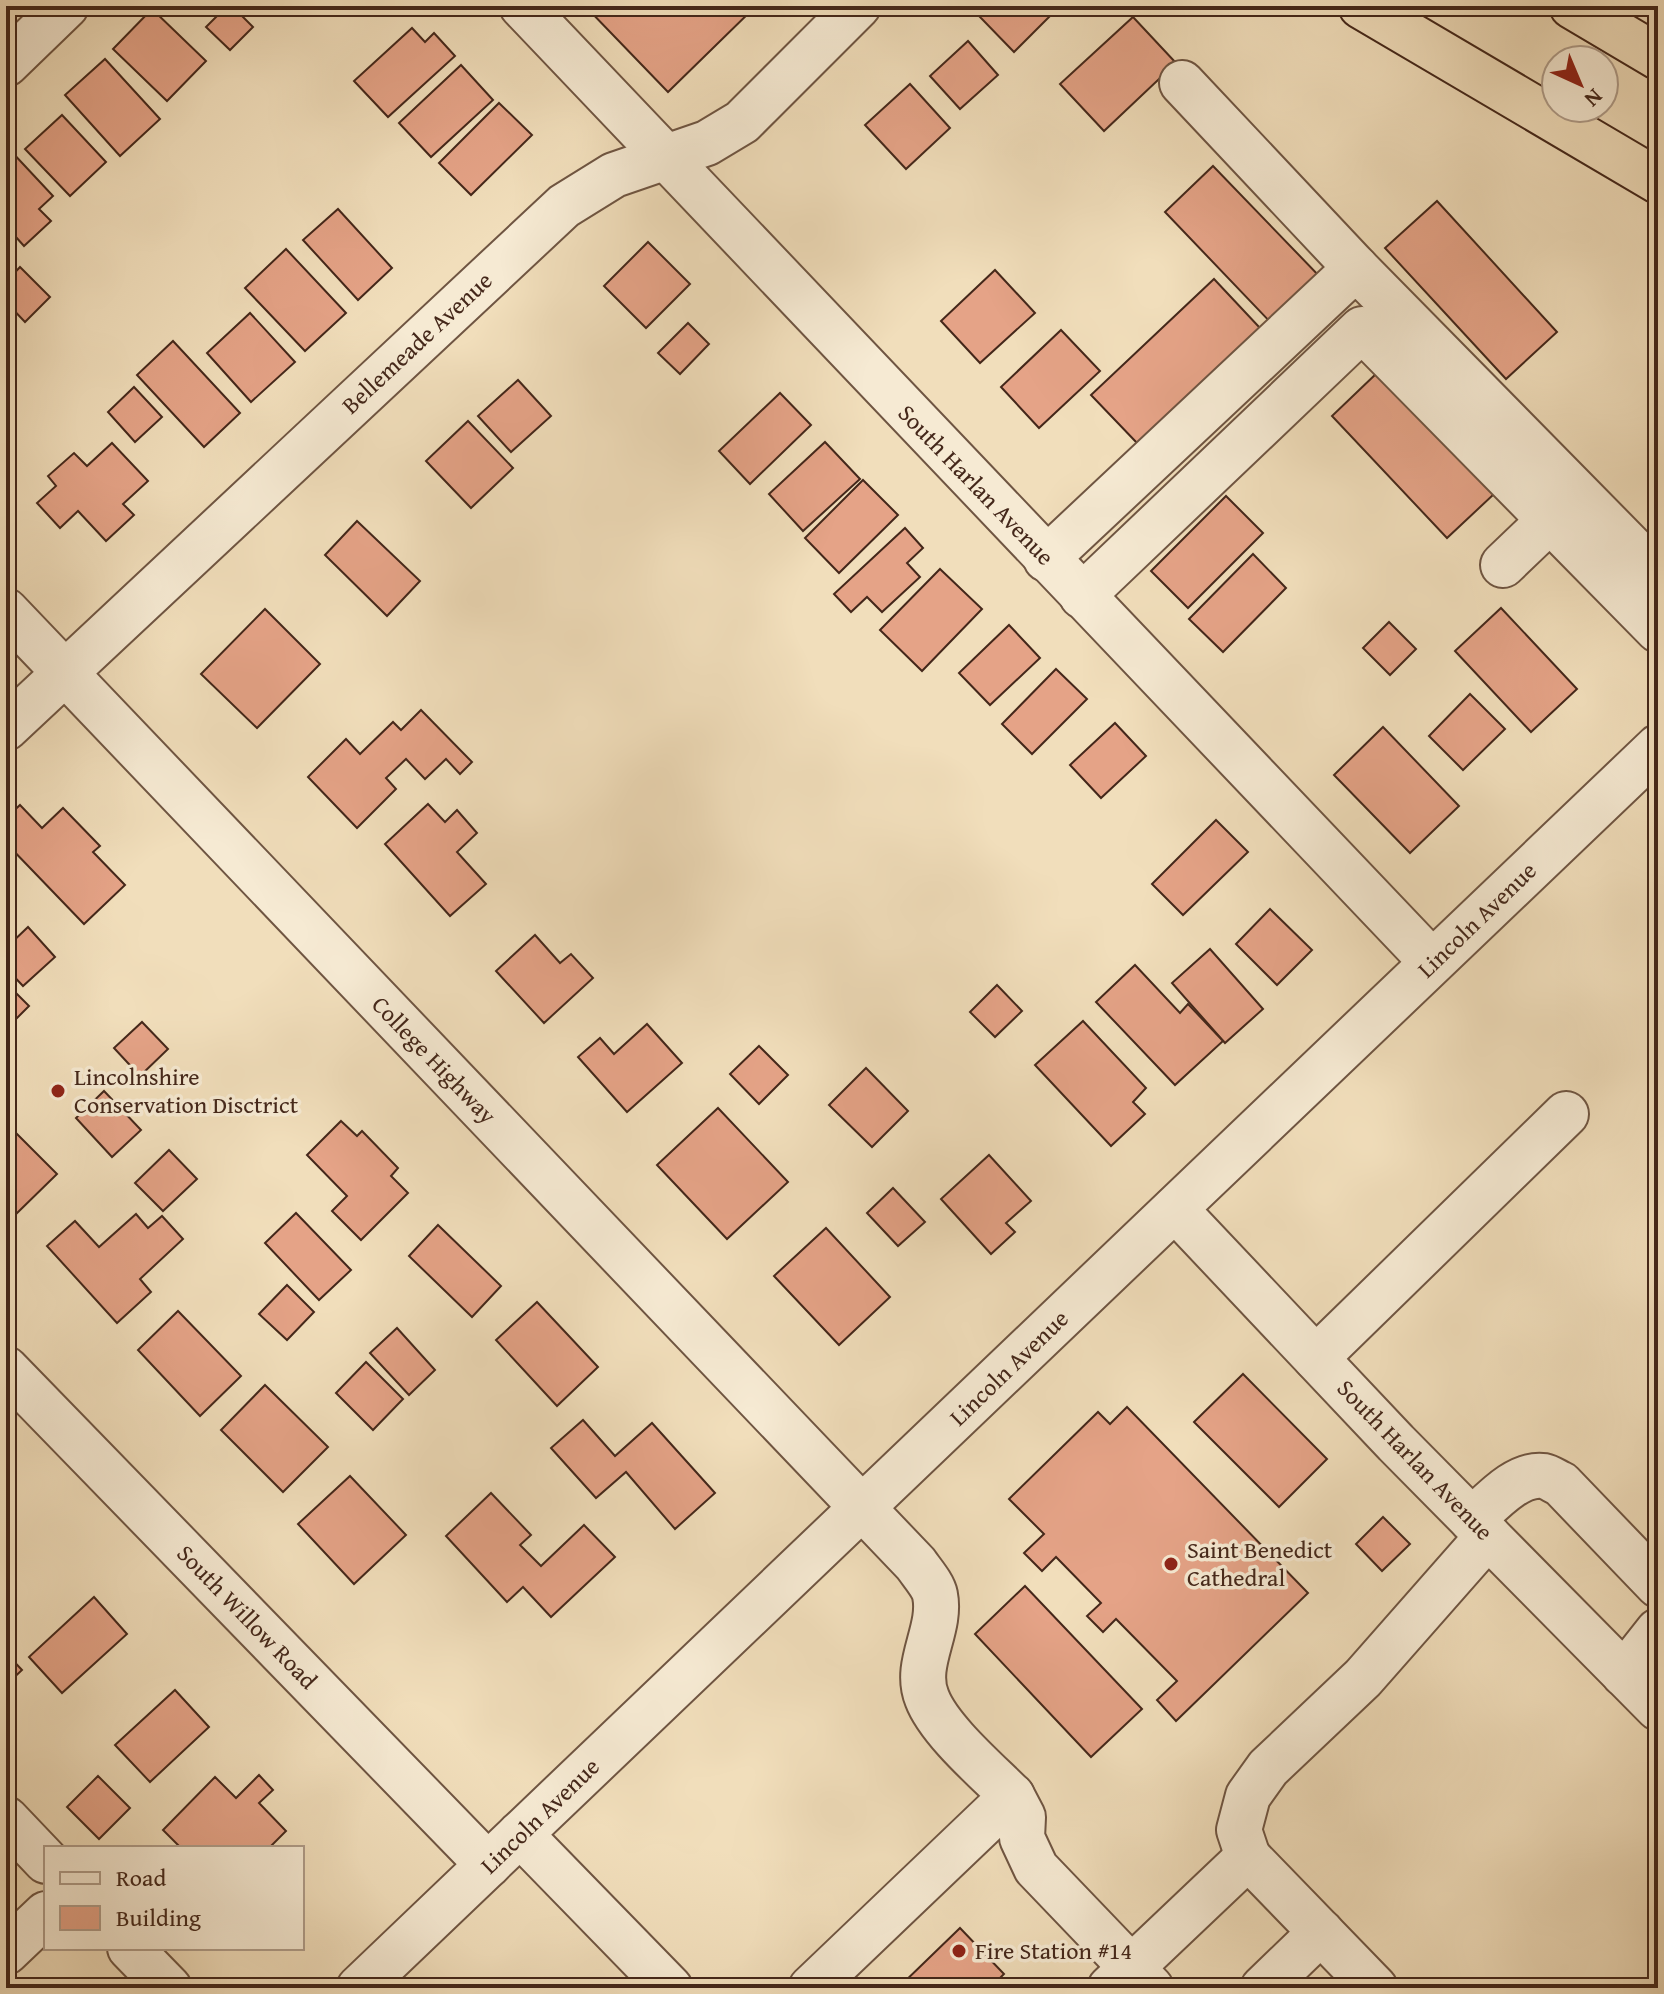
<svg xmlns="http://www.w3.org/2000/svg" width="1664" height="1994" font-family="'Gentium Book Plus',serif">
	<rect width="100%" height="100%" fill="#f1debb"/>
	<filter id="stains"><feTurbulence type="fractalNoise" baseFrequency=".0025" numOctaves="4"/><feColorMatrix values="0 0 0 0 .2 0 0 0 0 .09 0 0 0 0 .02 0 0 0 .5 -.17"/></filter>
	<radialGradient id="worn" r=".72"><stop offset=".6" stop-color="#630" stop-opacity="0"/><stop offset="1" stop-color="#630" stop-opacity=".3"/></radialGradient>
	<g fill="#e5a387" stroke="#44271a" stroke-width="2">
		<polygon points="227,6 232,6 253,27 230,50 206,27"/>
		<polygon points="585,6 756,6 668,92"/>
		<polygon points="991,6 1037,6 1049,17 1014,52 980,17"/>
		<polygon points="152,9 206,61 167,101 113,49"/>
		<polygon points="1133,17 1176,63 1104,131 1060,84"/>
		<polygon points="412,28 425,42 434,33 455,56 388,117 354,81"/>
		<polygon points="968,41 998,75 960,109 930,76"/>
		<polygon points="105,59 160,119 120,156 65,95"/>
		<polygon points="461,65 493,100 431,157 399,123"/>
		<polygon points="910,84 950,128 906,169 865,125"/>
		<polygon points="499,103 532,135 471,195 439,163"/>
		<polygon points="62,115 106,162 70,196 25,149"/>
		<polygon points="10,150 53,196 39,209 51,221 24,246 6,226 6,154"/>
		<polygon points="1213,166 1323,280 1275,327 1165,212"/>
		<polygon points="1437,201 1557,332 1506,379 1385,248"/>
		<polygon points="338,209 392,268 358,300 303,240"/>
		<polygon points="648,242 690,284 646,328 604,286"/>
		<polygon points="286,249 346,313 305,351 245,288"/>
		<polygon points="20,267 50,297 25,322 6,302 6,282"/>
		<polygon points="995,270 1035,313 980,363 941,321"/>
		<polygon points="1214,279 1260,328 1138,444 1091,395"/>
		<polygon points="250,313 295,362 251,402 207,353"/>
		<polygon points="688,323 709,344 680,374 658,353"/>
		<polygon points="1061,330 1100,371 1039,428 1001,387"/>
		<polygon points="173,341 240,413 204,447 137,375"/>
		<polygon points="1378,372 1494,494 1447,538 1332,416"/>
		<polygon points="518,380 551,416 511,452 478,416"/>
		<polygon points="134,387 162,417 135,442 108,412"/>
		<polygon points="780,393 811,425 750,484 719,451"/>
		<polygon points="468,421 513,468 471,508 426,461"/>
		<polygon points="825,442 860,479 803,531 769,494"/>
		<polygon points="112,443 148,481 123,504 134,515 106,541 78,511 60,528 37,503 56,486 48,476 74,453 87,466"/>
		<polygon points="863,480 898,515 839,573 805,538"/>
		<polygon points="1226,496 1263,533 1188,608 1151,571"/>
		<polygon points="357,521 420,581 387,616 325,555"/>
		<polygon points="905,528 923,548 907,563 920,577 882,612 867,597 851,612 834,594"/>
		<polygon points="1253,554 1286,588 1223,652 1189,619"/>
		<polygon points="940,569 982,609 922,671 880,630"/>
		<polygon points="1501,608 1577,689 1531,732 1455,651"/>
		<polygon points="265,609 320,664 257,728 201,674"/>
		<polygon points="1389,622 1416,649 1390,675 1363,648"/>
		<polygon points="1009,625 1040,658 990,705 959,673"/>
		<polygon points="1056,669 1087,699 1032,754 1002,724"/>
		<polygon points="1470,694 1505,729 1463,770 1429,736"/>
		<polygon points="421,710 472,762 460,774 446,759 425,779 406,759 386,778 396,789 357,828 308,777 346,739 360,754 393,722 401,730"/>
		<polygon points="1115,723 1146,756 1101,798 1070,765"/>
		<polygon points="1383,727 1459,806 1410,853 1334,775"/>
		<polygon points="428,804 445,822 457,810 477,833 457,852 486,884 450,916 385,844"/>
		<polygon points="20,805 42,828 63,808 100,846 93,852 125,885 84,924 6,843 6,818"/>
		<polygon points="1216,820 1248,852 1183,915 1152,884"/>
		<polygon points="1270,909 1312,950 1277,985 1236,944"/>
		<polygon points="28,927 55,957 23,986 6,968 6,948"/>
		<polygon points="535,935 560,963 571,954 593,978 544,1023 496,971"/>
		<polygon points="1210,949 1263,1009 1225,1043 1172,983"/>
		<polygon points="1135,965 1180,1013 1188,1004 1223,1041 1175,1085 1096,1002"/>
		<polygon points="7,984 29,1006 6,1029 6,985"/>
		<polygon points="997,985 1022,1011 995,1037 970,1012"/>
		<polygon points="1083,1021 1146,1088 1133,1102 1145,1114 1111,1146 1035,1065"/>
		<polygon points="142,1022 168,1049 140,1076 114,1048"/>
		<polygon points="647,1024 682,1063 627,1112 578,1057 600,1038 614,1054"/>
		<polygon points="759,1046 788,1075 759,1104 730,1074"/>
		<polygon points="866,1068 908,1111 872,1147 829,1105"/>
		<polygon points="104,1091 141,1130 112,1157 76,1118"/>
		<polygon points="718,1108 788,1182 727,1239 657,1165"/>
		<polygon points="341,1121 357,1136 362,1131 398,1168 391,1176 408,1193 361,1240 332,1211 347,1196 307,1155"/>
		<polygon points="6,1123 57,1174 14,1216 6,1208"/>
		<polygon points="169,1150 197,1179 163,1211 135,1183"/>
		<polygon points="989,1155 1031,1201 1006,1223 1015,1232 991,1254 941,1199"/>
		<polygon points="893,1188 925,1222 898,1246 867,1213"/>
		<polygon points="296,1213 351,1270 319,1300 265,1243"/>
		<polygon points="136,1214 148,1228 162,1216 183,1239 140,1279 151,1292 117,1323 47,1246 75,1221 99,1247"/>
		<polygon points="438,1225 501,1286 472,1317 409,1256"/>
		<polygon points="826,1228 890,1297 839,1345 774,1276"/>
		<polygon points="287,1285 314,1312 287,1340 259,1314"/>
		<polygon points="537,1302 598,1367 557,1406 496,1340"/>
		<polygon points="178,1311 241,1376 200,1416 138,1350"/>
		<polygon points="397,1328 435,1370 409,1395 370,1353"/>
		<polygon points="366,1362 403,1399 373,1430 336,1393"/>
		<polygon points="1243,1374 1327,1459 1279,1507 1194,1422"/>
		<polygon points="265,1385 328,1447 283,1492 221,1430"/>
		<polygon points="1127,1407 1308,1593 1176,1721 1157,1700 1177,1681 1116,1619 1103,1632 1087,1616 1101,1603 1056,1557 1042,1571 1024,1553 1044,1534 1009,1499 1098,1412 1110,1424"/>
		<polygon points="583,1420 615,1456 652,1423 715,1493 675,1529 626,1472 596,1498 551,1448"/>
		<polygon points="350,1476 406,1535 354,1584 298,1524"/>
		<polygon points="491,1493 531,1535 520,1545 541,1566 584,1525 615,1557 551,1617 523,1587 507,1602 446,1536"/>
		<polygon points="1383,1517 1410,1544 1382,1571 1356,1544"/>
		<polygon points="1025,1586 1142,1709 1091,1757 975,1634"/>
		<polygon points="94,1597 127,1634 62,1693 29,1657"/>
		<polygon points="6,1653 22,1670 6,1685"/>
		<polygon points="175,1690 209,1727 150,1782 115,1745"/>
		<polygon points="259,1775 273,1790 259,1803 286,1831 269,1848 181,1848 163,1830 215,1777 236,1798"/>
		<polygon points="98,1776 130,1808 99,1839 67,1807"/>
		<polygon points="6,1900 23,1917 6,1933"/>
		<polygon points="960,1928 1004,1974 990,1988 898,1988"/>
	</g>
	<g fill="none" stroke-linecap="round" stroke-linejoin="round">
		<g stroke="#6f5542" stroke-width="48">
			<g id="minor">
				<polyline points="522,6 1432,962"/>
				<polyline points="6,64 66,6"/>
				<polyline points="1182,83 1356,268"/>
				<polyline points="1046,559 1356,268 1658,575"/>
				<polyline points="1503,565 1550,520"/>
				<polyline points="1082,596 1362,329 1658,630"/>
				<path d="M 6,611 L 916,1564 C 922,1573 933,1585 935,1595 C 942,1630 913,1664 927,1698 C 939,1730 987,1771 1012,1796 L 811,1988"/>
				<polyline points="6,728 564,206 614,175 707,143 742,122 858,6"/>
				<polyline points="1175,1209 1396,1443 1658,1708"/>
				<polyline points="1316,1358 1566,1114"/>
				<polyline points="6,1369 488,1865"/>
				<path d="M 1472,1520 C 1490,1504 1517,1472 1544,1476 C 1549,1477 1556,1482 1561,1484 L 1658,1585"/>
				<polyline points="1624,1674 1658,1631"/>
				<polyline points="1012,1796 1023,1817 1022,1838 1036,1868 1151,1988"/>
				<polyline points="6,1819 46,1861"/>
				<polyline points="520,1834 670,1988"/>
				<polyline points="1248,1857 1239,1830 1248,1796 1268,1768 1363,1678 1488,1536"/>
				<polyline points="130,1948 169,1988"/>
				<polyline points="6,1952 46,1914"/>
				<polyline points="359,1988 1658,747"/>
				<polyline points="1110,1988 1248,1857 1375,1988"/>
				<polyline points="1263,1988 1321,1932"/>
			</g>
		</g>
		<g stroke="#44271a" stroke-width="48">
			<g id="highway">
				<polyline points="1361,6 1658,181"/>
				<polyline points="1572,6 1658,57"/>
			</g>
		</g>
		<use href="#minor" stroke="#f6ead3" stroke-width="44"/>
		<use href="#highway" stroke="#f1debb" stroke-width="44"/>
	</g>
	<g fill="#8f2418" stroke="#f6ead3" stroke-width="3">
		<circle cx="58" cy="1091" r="8"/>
		<circle cx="1171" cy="1564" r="8"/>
		<circle cx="959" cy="1951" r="8"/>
	</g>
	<g text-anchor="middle" stroke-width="7" stroke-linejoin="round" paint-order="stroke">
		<g font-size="24" fill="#44271a" stroke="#f6ead3">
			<text transform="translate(417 343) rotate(-43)" y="8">Bellemeade Avenue</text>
			<text transform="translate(976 485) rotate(46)" y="8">South Harlan Avenue</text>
			<text transform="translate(1477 920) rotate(-44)" y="8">Lincoln Avenue</text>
			<text transform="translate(434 1060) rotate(46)" y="8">College Highway</text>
			<text transform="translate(1009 1368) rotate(-44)" y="8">Lincoln Avenue</text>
			<text transform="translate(1415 1460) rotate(46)" y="8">South Harlan Avenue</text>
			<text transform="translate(247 1617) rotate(46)" y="8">South Willow Road</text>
			<text transform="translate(540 1816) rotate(-44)" y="8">Lincoln Avenue</text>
		</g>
		<g font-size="24" fill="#44271a" stroke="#f6ead3" text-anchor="start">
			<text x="74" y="1085">Lincolnshire<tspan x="74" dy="28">Conservation Disctrict</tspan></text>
			<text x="1187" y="1558">Saint Benedict<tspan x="1187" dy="28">Cathedral</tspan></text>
			<text x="975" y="1959">Fire Station #14</text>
		</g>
	</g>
	<rect width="1664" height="1994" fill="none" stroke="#f1debb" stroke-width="32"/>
	<rect x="8" y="8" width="1648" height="1978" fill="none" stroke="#44271a" stroke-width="4"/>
	<rect x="16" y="16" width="1632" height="1962" fill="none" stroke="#44271a" stroke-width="2"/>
	<rect x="44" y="1846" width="260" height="104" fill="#f6ead3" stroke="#af9c89" stroke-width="2"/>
	<rect x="60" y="1872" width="40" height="12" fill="#f6ead3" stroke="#af9c89" stroke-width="2"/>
	<text x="116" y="1886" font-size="24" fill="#44271a">Road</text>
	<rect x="60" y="1906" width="40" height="24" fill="#e5a387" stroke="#af9c89" stroke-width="2"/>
	<text x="116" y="1926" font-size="24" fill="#44271a">Building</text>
	<g transform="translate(1580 84) rotate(136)"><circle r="38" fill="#f6ead3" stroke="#af9c89" stroke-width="2"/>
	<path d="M0-6L14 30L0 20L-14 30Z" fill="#8f2418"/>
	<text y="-12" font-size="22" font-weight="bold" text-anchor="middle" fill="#44271a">N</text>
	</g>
	<rect width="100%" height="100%" filter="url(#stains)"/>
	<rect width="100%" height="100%" fill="url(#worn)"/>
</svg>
